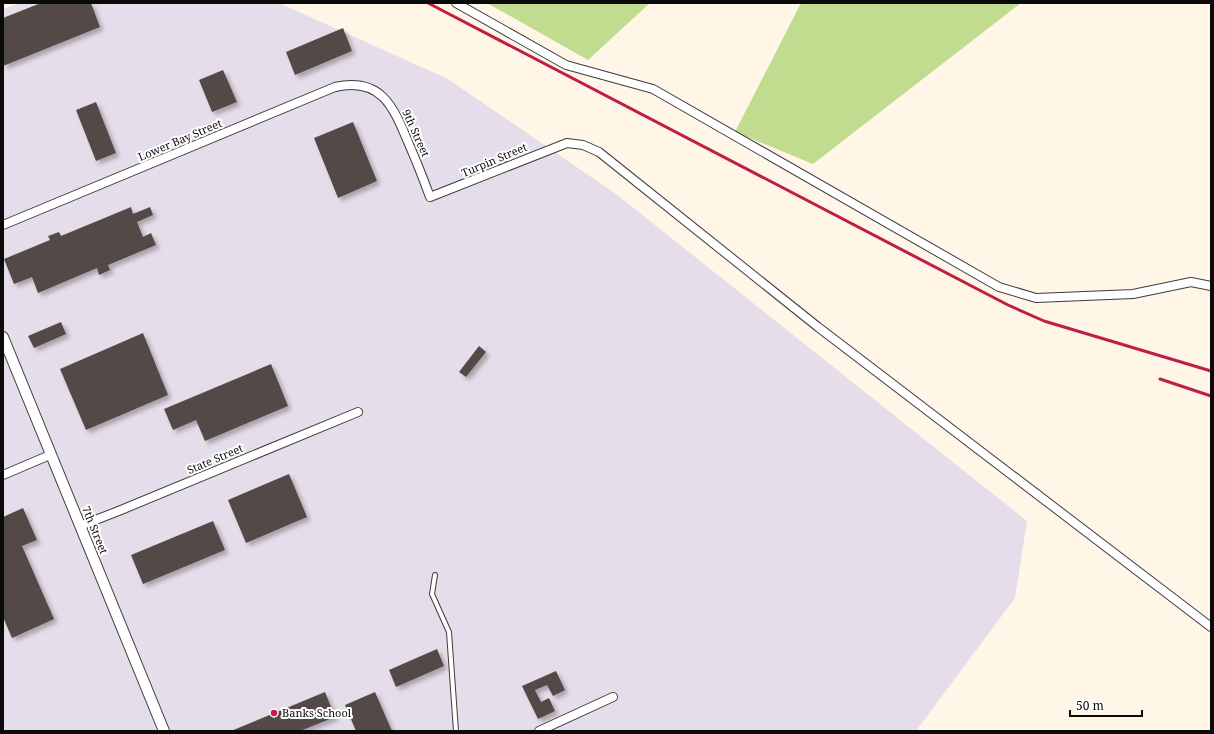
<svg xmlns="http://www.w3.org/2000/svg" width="1214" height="734" font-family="'Noto Serif',serif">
	<defs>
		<filter id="shadow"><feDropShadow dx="3.5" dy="3.5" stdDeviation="2" flood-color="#0004"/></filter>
	</defs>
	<rect width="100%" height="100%" fill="#fff6e8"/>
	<polygon fill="#e6ddea" points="21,3 279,3 448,79 616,194 1027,521 1015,598 916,731 3,731 3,9"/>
	<g fill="#c1dc8f">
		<polygon points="487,3 650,3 588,60"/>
		<polygon points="801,3 1021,3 813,164 735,132"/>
	</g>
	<g fill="#534946" filter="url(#shadow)">
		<polygon points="41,3 91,3 100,27 3,66 3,18"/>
		<polygon points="343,28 352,51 295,75 286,52"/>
		<polygon points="223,70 237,102 212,112 199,80"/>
		<polygon points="96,102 116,153 96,161 76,110"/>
		<polygon points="353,122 377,181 338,198 314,138"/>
		<polygon points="131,207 133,214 150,207 153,215 137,222 143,237 151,233 156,245 108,265 110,270 99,275 97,268 38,293 32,277 14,284 4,259 50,240 48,236 59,232 61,236"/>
		<polygon points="61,322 66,334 34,348 28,336"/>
		<polygon points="143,333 168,395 86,430 60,369"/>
		<polygon points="479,346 486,352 466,377 459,372"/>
		<polygon points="271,364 288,406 205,441 196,420 173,430 164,409"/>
		<polygon points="289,474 307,517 246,543 228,500"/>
		<polygon points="23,508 37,540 22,546 54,619 12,638 3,617 3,517"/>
		<polygon points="213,521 225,550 143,584 131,555"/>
		<polygon points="437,649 444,666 396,687 389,670"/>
		<polygon points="556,671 565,690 553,696 547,685 535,690 541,702 549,698 555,711 538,719 522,686"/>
		<polygon points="325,692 335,717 300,731 231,731"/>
		<polygon points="375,692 392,731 356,731 345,705"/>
	</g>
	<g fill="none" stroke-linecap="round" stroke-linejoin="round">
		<g stroke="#3d3d3d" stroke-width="6">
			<polyline id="service" points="435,575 432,594 449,632 456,731"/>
		</g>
		<g stroke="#3d3d3d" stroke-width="10">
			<g id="minor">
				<polyline points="456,3 566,65 653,89 999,287 1036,298 1133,294 1191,282 1211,286"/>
				<path d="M 3,225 L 335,87 C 381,77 393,106 408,142 C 416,160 423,178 430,197 L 567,143 L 583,145 L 599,152 L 818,327 L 1211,627"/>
				<polyline points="3,475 50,455"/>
				<polyline points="80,526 121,510 358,412"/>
				<polyline points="539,731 613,697"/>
			</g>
		</g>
		<g stroke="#3d3d3d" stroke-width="12">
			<polyline id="tertiary" points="3,337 164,731"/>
		</g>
		<use href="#service" stroke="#fff" stroke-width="4"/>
		<use href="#minor" stroke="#fff" stroke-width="8"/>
		<use href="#tertiary" stroke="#fff" stroke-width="10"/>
		<g stroke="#bf1e45" stroke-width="3">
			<polyline points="428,3 1008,305 1044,321 1211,371"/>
			<polyline points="1160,379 1211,396"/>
		</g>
	</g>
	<circle fill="#bf1e45" stroke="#fff" stroke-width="1.5" cx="274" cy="713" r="4"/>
	<g text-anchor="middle" stroke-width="4" stroke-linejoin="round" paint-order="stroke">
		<g font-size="11" fill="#0a0a0a" stroke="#fff">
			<text transform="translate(416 133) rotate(66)" y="4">9th Street</text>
			<text transform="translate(180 140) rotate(-23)" y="4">Lower Bay Street</text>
			<text transform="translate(494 160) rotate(-23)" y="4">Turpin Street</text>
			<text transform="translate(215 459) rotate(-23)" y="4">State Street</text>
			<text transform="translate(95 530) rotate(68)" y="4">7th Street</text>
		</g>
		<g font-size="11" fill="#0a0a0a" stroke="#fff" text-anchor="start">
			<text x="282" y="717">Banks School</text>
		</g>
	</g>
	<rect width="1214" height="734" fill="none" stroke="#0a0a0a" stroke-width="8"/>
	<path d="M1070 710v6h72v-6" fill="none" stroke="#0a0a0a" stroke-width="2"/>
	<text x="1076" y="710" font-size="12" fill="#0a0a0a" stroke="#ffffff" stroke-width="3" paint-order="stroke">50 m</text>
</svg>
